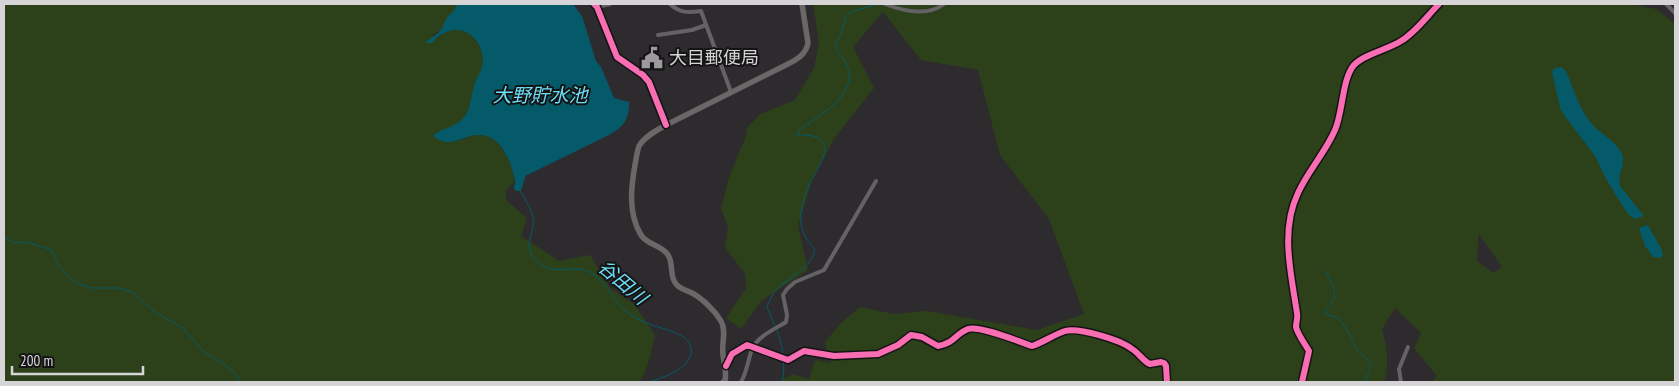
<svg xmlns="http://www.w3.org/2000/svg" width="1679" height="386" font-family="'PT Sans Narrow','Noto Sans JP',sans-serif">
	<rect width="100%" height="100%" fill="#2e2b2e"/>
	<g fill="#2c4119" fill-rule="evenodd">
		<path d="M 4,4 L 457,4 C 454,16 443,30 431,36 C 443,37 452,26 464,30 C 475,35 486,53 483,65 C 481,73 476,79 474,87 C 471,96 471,108 465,116 C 458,125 447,131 436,133 L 445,141 C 450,141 455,142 461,140 C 467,139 473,134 479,135 C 501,135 512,164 515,181 L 506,190 L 506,200 L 527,218 L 521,236 L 559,261 L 590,255 L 610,288 L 634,304 L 655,335 C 651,350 649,370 639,382 L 4,382 Z"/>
		<path d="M 813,4 L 1629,4 L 1656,9 L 1675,24 L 1675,382 L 1432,382 L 1437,376 L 1414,348 L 1421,333 L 1395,308 L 1382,329 C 1387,348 1390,364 1384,382 L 779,382 L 793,374 L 809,379 L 815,360 L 831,363 L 825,342 L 840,324 L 860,307 L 894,314 L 927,311 L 1037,330 L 1084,314 L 1049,219 L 1000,155 L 978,70 L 921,60 L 883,12 L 853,47 L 874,88 L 836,136 L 812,179 L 798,226 L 808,270 L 761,301 L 741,329 L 726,318 L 746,288 L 745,274 L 725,247 L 728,227 L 721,208 L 729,178 L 739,152 L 745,140 L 747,128 L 760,114 L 795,100 L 814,68 L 819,42 ZM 1479,234 L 1502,267 L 1493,273 L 1477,261 L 1478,242 Z"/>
	</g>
	<g fill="#045a68">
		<path d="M 457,4 L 573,4 L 582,16 L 596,61 L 601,67 L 614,98 L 629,102 C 629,119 625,125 611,134 L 515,181 C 512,164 501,134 479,135 C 462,135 451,150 433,136 C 440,128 455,129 465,116 C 471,107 471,96 474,86 C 476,78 483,69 483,61 C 482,39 465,23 444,33 C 438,36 437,36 433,43 L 425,43 C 429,39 433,37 438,33 C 443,29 444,21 448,16 C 453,12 455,10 457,4 Z"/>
		<path d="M 1561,67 L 1566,71 C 1573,88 1579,108 1591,123 C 1600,134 1615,140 1621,152 C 1627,164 1617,174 1620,186 L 1644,216 L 1635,219 L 1628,214 L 1617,197 L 1605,177 L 1595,156 L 1564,115 L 1560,108 L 1552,71 L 1555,68 Z"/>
		<path d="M 1648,225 C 1652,235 1661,244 1663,255 L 1661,258 L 1653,257 L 1645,246 L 1639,228 Z"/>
	</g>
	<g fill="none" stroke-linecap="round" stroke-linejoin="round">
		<g stroke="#045a68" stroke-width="1">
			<path d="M 518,187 C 523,196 531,207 533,217 C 536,236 519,246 539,263 C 554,276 573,264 590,272 C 606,280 613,302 628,313 C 635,318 643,322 652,325 C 666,330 698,335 690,357 C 684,371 662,378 649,382"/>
			<polyline points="4,237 14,243 27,242 52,250 59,266 67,275 76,283 92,288 119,288 132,292 156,313 183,328 202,350 232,370 240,382"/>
			<path d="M 1326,271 C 1330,280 1339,293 1332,302 C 1329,306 1326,307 1325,311 L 1328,315 L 1339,318 L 1353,340 L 1355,348 L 1370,363 L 1370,370 L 1364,382"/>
			<path d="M 775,326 L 767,307 C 769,301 772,295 776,290 C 787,278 809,270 814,253 C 816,246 809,244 806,238 C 803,233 801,226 801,220 C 800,208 806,194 810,183 C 814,175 829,153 824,144 C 819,134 806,135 797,135 L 799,130 C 819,115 859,96 847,66 C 845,60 839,55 836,49 L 836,44 L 840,37 L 846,16 L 851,12 L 878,4"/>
			<path d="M 777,330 C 783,346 785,362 783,379 L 780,382"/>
		</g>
		<polyline stroke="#045a68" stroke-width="8" points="518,187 523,170"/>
		<g stroke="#646264" stroke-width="4">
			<path d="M 670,4 C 680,13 687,13 701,11 L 731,92"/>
			<path d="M 885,4 C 903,11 927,17 944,4"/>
			<polyline points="1666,4 1675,13"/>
			<polyline points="597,7 610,4"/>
			<polyline points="658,35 692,30 706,25"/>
			<path d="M 726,366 L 732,354 L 747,345 L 788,360 L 804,351 L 834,356 L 878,354 L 898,345 L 911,335 L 922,337 L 938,346 C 955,343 955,334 968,329 C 979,325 1020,342 1032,346 C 1044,342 1053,335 1065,331 C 1078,327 1121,340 1132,349 C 1139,353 1143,361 1150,364 L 1161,362 L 1164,363 L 1166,366 L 1167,382"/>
			<path d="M 741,382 C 747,372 748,360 752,349 C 758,336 775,329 786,322 L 787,315 L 783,295 L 787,289 L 795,282 L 824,270 L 876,181"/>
			<path d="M 1302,382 L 1309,351 C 1305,344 1298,335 1296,327 C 1296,323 1298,317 1297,313 C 1291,273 1280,231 1298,193 C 1308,171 1325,153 1335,130 C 1343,112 1342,79 1354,65 C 1364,54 1387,50 1401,41 C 1416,32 1427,16 1439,4"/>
			<polyline points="1401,382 1399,369 1408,347"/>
		</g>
		<polyline stroke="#646264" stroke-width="5" points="594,4 597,7 617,57 643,75 649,82 666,125"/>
		<path stroke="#6b6768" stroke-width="5.5" d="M 723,382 L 725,381 C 727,371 724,364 723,355 C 721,343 727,332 721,321 C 715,311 703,299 692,293 C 686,290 680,289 676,284 C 669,276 674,264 668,255 C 662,245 647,245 641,235 C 628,214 631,187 635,165 C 636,159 637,152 639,146 C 644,137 657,130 666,125 L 788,64 C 798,59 806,54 808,43 L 802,4"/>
		<g stroke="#151415" stroke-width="9">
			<g id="cycleway">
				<polyline points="594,4 597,7 617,57 643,75 649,82 666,125"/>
				<path d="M 726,366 L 732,354 L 747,345 L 788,360 L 804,351 L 834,356 L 878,354 L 898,345 L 911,335 L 922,337 L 938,346 C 955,343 955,334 968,329 C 979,325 1020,342 1032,346 C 1044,342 1053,335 1065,331 C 1078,327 1121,340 1132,349 C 1139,353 1143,361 1150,364 L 1161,362 L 1164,363 L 1166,366 L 1167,382"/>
				<path d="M 1302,382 L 1309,351 C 1305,344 1298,335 1296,327 C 1296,323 1298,317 1297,313 C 1291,273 1280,231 1298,193 C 1308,171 1325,153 1335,130 C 1343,112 1342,79 1354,65 C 1364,54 1387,50 1401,41 C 1416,32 1427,16 1439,4"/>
			</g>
		</g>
		<use href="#cycleway" stroke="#f96db3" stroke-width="6"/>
	</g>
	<defs>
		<g id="civic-bare" transform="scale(1.725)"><path d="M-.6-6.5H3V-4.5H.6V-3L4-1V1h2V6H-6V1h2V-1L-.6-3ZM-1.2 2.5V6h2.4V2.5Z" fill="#9c999c" stroke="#151415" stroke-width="2.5" paint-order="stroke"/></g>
	</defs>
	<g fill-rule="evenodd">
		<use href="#civic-bare" x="652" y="58"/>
	</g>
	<g text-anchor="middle" stroke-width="4" stroke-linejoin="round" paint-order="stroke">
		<g font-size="18" fill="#d7d4d7" stroke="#151415" text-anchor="start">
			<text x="669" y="64">大目郵便局</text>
		</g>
		<g font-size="19" font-style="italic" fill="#6bddf5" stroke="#151415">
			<text x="540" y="102">大野貯水池</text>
			<text transform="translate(623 282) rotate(40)" y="7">谷田川</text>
		</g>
	</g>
	<rect width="1679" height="386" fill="none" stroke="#d7d4d7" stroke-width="10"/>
	<path d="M12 366v8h131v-8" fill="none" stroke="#d7d4d7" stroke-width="2.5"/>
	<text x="20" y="366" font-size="15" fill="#d7d4d7" stroke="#151415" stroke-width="4" paint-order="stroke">200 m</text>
</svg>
